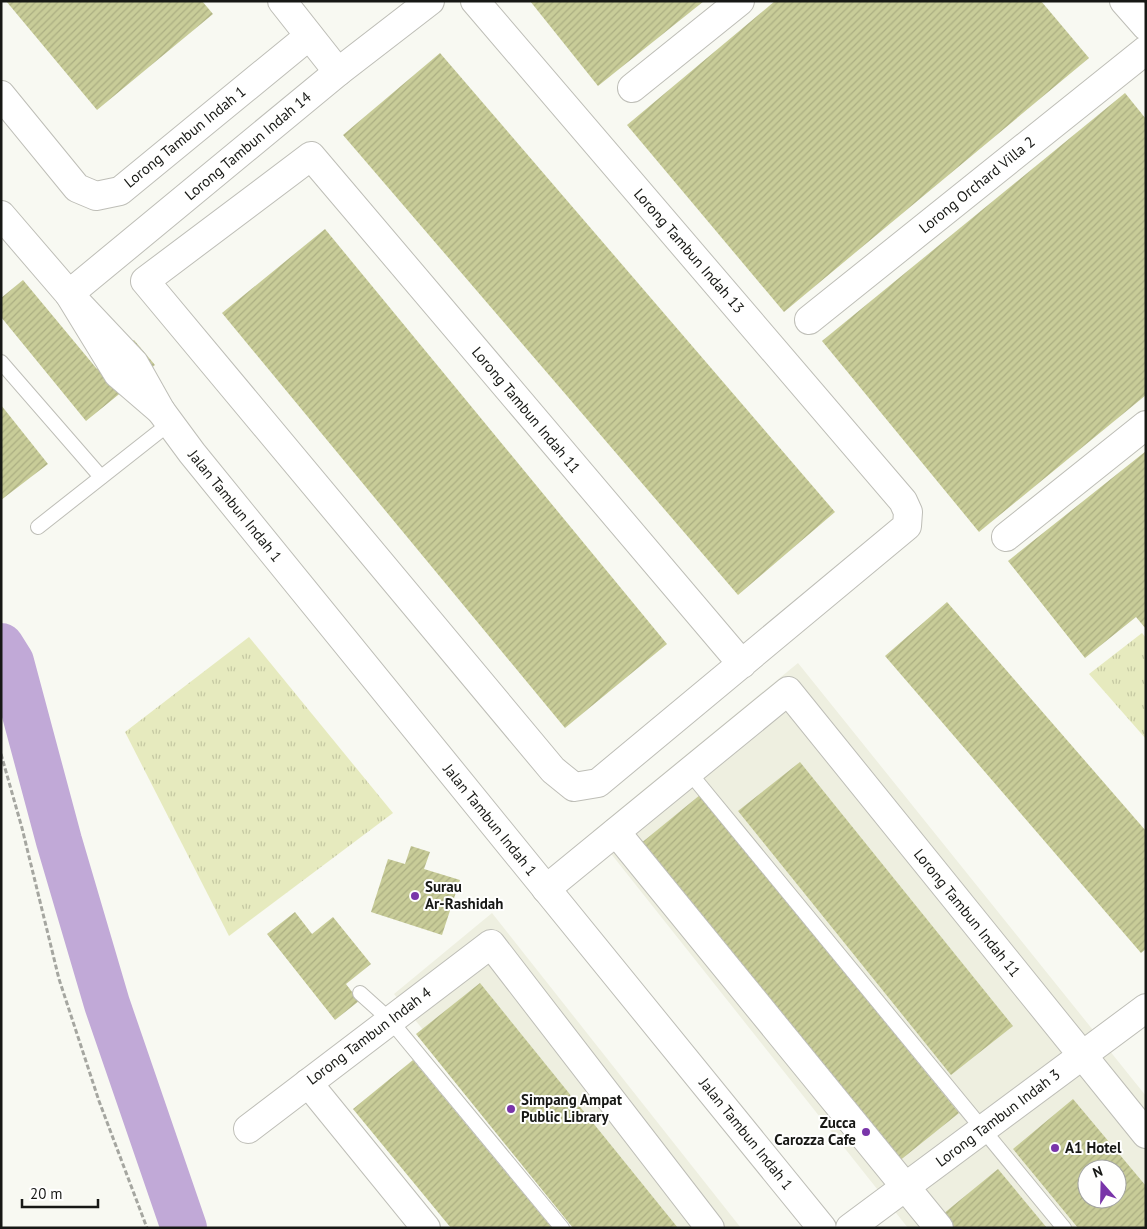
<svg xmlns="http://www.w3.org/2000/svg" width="1147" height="1229" font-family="'PT Sans',sans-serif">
	<defs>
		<pattern id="grass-tufts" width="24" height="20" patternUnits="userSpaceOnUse" patternTransform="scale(1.25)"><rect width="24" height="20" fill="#e6eabe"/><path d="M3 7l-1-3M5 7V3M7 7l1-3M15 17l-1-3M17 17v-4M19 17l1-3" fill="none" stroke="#c5c8a2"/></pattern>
		<pattern id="building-hatch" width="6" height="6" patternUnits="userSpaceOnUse" patternTransform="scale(1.25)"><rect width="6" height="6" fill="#c8cc98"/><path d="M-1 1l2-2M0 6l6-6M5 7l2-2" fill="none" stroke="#abae82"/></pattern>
	</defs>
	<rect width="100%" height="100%" fill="#f8f9f2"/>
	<g fill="#eeefe0" fill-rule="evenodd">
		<path d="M 798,663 L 1146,1096 L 1146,1228 L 908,1228 L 593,831 ZM 1087,1169 L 1117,1169 L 1117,1199 L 1087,1199 Z"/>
		<polygon points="492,913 741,1228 584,1228 394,994"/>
	</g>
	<g fill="url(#grass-tufts)">
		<polygon points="1142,633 1146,638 1146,739 1089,674"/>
		<polygon points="249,637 393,813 229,936 125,732"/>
	</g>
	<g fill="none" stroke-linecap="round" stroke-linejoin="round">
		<polyline stroke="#c1a9d7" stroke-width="46" points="1,646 11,662 59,841 107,1004 184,1228"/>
	</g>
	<g fill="url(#building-hatch)" fill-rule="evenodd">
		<polygon points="6,1 202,1 213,14 97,110"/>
		<polygon points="530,1 704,1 598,86"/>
		<polygon points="775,1 1041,1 1089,58 784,312 627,125"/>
		<polygon points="440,53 835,512 738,595 343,135"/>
		<polygon points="1125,93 1146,119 1146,395 979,532 822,341"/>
		<polygon points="325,229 667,644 565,728 222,313"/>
		<polygon points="23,280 97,369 134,340 155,365 86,421 1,317 1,298"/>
		<polygon points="1,405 48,464 1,500"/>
		<polygon points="1146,451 1146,629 1136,617 1085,658 1008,561"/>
		<polygon points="947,602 1146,831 1146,949 1141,953 885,656"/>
		<polygon points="800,762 1013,1026 951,1075 738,811"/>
		<polygon points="700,795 959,1113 893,1166 634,849"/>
		<polygon points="411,846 430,852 424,869 460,880 442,935 371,912 388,859 405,864"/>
		<polygon points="295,912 312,934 333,917 371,964 346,984 359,1001 335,1020 267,934"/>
		<polygon points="480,983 678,1228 573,1228 416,1034"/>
		<polygon points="413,1060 552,1228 451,1228 353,1109"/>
		<path d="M 1073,1099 L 1146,1186 L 1146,1228 L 1078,1228 L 1013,1149 ZM 1087,1169 L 1117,1169 L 1117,1199 L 1087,1199 Z"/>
		<polygon points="998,1169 1047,1228 944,1228 937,1219"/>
	</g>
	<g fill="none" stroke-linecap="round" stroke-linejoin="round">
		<g stroke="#bebeb7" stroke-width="16">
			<g id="service">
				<polyline points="1,362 101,477"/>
				<polyline points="38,527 170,423"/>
				<polyline points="689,772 1064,1228"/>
				<polyline points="360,993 390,1020 562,1228"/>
			</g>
		</g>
		<g stroke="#bebeb7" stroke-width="30">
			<g id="minor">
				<polyline points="282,1 338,72"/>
				<polyline points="475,1 903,501 908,512 907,526 598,783 574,787 553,770 145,281 311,156 742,664"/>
				<polyline points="1124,1 1146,26"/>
				<polyline points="632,88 740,1"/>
				<polyline points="1,95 77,188 96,196 120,191 309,36"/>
				<polyline points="1,215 69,294 338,72 430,1"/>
				<polygon points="69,294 134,363 161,411 118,374"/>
				<polyline points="809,320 1146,50"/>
				<polyline points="161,411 192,453 822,1228"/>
				<polyline points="1006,537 1146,425"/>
				<polyline points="616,832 939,1228"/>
				<polyline points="546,889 788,691 1146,1134"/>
				<polyline points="308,1083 426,1228"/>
				<polyline points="248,1129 491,944 710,1228"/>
				<polyline points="850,1228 1146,1008"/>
			</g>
		</g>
		<polyline stroke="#a5a6a0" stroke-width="3" stroke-dasharray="5 2.5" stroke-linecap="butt" points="1,754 22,828 59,979 99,1101 147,1228"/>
		<use href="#service" stroke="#fff" stroke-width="14"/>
		<use href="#minor" stroke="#fff" stroke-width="28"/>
	</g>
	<g fill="#7935a9" stroke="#fffffe" stroke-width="2">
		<circle cx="415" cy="896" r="5"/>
		<circle cx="511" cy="1109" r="5"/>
		<circle cx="866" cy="1132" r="5"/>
		<circle cx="1055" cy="1148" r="5"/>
	</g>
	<g text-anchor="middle" stroke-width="4" stroke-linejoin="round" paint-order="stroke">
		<g font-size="15" fill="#171815" stroke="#fffffe">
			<text transform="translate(185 137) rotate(-39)" y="5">Lorong Tambun Indah 1</text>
			<text transform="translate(248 146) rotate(-40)" y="5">Lorong Tambun Indah 14</text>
			<text transform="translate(977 185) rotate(-39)" y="5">Lorong Orchard Villa 2</text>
			<text transform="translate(689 251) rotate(49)" y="5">Lorong Tambun Indah 13</text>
			<text transform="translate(526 410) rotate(50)" y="5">Lorong Tambun Indah 11</text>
			<text transform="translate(235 506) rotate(51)" y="5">Jalan Tambun Indah 1</text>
			<text transform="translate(490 820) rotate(51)" y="5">Jalan Tambun Indah 1</text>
			<text transform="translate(967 913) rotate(51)" y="5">Lorong Tambun Indah 11</text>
			<text transform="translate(369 1036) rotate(-37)" y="5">Lorong Tambun Indah 4</text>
			<text transform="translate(998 1118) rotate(-37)" y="5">Lorong Tambun Indah 3</text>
			<text transform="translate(746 1134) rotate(51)" y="5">Jalan Tambun Indah 1</text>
		</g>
		<g font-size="15" font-weight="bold" fill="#171815" stroke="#fffffe" text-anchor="start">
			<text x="425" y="892">Surau<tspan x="425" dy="17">Ar-Rashidah</tspan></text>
			<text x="521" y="1105">Simpang Ampat<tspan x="521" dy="17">Public Library</tspan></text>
			<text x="856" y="1128" text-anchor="end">Zucca<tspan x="856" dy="17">Carozza Cafe</tspan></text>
			<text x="1065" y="1153">A1 Hotel</text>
		</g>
	</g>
	<rect width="1147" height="1229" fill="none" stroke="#171815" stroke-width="5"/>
	<g transform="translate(1102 1184) rotate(340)"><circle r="24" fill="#fffffe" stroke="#a2a3a1"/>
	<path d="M0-4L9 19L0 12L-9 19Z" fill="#7935a9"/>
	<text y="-8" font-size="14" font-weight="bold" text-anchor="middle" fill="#171815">N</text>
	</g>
	<path d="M22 1199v8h76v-8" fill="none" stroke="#171815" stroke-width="2.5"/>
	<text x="30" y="1199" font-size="15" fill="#171815" stroke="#fffffe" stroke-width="4" paint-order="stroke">20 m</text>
</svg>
